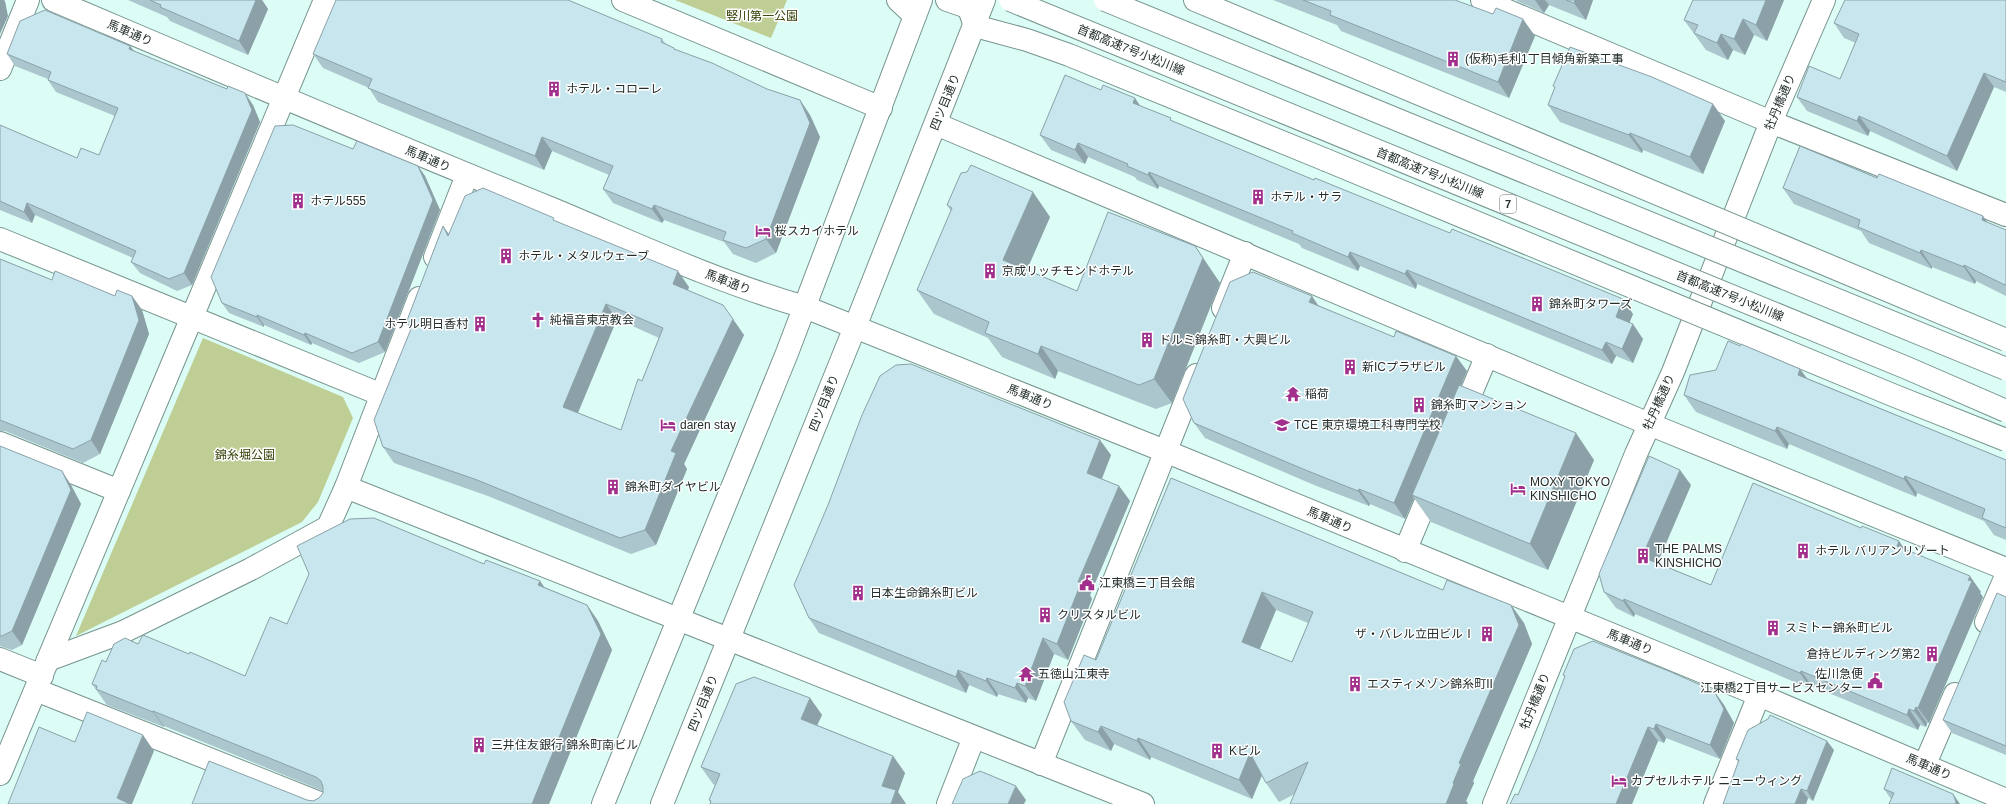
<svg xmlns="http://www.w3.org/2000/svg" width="2006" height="804" font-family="Helvetica,'Noto Sans JP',sans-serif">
	<rect width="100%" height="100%" fill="#dcfcf6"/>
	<g fill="#bece94">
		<polygon points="675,0 787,0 771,38"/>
		<polygon points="203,338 343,397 353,418 318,502 302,522 76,636"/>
	</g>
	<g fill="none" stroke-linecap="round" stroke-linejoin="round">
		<g stroke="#76948e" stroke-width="24">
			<g id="street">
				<polyline points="623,0 881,108"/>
				<polyline points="1482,0 1771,122 2006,215"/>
				<polyline points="0,69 28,0"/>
				<polyline points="435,257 467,175"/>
				<polyline points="1223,308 1245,253"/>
				<polyline points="192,317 325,0"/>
				<polyline points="1461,417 1487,355"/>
				<polyline points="0,443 119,491"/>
				<polyline points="1405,551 1434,482"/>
				<polyline points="1986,622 2006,576"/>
				<polyline points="0,659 42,676"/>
				<polyline points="48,660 123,632 251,569 328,527 346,487 419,298"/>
				<polyline points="36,690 322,804"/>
				<polyline points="1041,764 1196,375"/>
				<polyline points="1925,764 1955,694"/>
				<polyline points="948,804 974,737"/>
				<polyline points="1715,804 1759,695"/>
			</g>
		</g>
		<g stroke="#76948e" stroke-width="24">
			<g id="secondary">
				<path d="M 53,0 C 218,70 384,141 550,208 C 634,243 717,282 805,307 L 1182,458 L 1759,695 L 2006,800"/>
				<polyline points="936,124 1649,424 2006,569"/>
				<polyline points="0,239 382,395"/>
				<polyline points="346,487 1143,804"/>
				<polyline points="0,774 192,317"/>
				<polyline points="603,804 787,353 921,0"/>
				<polyline points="662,804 855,327 984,0"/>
				<polyline points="1494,804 1636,454 1673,372 1771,122 1824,0"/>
			</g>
		</g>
		<g stroke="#76948e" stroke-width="24">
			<g id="highway">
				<polyline points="898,0 915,16"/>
				<polyline points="947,0 979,11"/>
				<polyline points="966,0 975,26 1027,40 1069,55 1326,160"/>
				<polyline points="1195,0 1305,46"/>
			</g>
		</g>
		<use href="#street" stroke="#fff" stroke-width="22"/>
		<use href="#secondary" stroke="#fff" stroke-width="22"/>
		<use href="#highway" stroke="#fff" stroke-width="22"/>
		<g stroke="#76948e" stroke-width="24" stroke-linecap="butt">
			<g id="highway-bridge">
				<polyline points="1010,0 1907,368 2006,411"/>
				<polyline points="1105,0 2006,369"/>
				<polyline points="1305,46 2006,340"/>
				<polyline points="1326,160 1895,396 2006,440"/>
			</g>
		</g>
		<use href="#highway-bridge" stroke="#fff" stroke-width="22"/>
	</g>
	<g fill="#abc6cd" fill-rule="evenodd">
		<polygon points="128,0 262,0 268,9 248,55 170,21 167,17"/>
		<polygon points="1273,0 1455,0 1535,36 1509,98 1341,31 1337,25"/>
		<polygon points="1516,0 1593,0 1586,20 1549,5 1544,13 1517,1"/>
		<polygon points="1693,0 1784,0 1767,41 1754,35 1745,55 1733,50 1728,60 1706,50 1684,20"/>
		<polygon points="2006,0 2006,92 1994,87 1957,171 1870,131 1868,136 1807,111 1797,97 1840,79 1856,43 1844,38 1834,23"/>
		<polygon points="662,39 665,43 676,50 767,89 800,100 810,115 820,137 776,253 756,263 733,254 724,242 664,220 662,223 613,203 603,189 609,175 552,151 544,170 378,102 369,88 323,68 313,54"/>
		<polygon points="130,46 134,51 253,105 260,122 192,285 177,291 140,273 131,262 133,258 35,215 32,223 0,210 0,125 77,158 99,155 115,116 56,92 48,80 48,79 15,66 7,54"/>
		<polygon points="1553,86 1725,121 1703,174 1643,150 1642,153 1560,122 1548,105 1555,88"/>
		<polygon points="1101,90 1140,106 1173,121 1633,314 1629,323 1643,339 1633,363 1616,356 1612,364 1417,284 1416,289 1360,266 1358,271 1302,248 1299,244 1159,186 1158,189 1137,180 1135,177 1088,157 1085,164 1051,150 1040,135"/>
		<polygon points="353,149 418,166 425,176 440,210 385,352 359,363 312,343 311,345 264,325 264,327 229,313 222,303"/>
		<polygon points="1877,178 2006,230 2006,296 1976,281 1975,284 1932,267 1932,269 1869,243 1861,231 1794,204 1783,188"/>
		<polygon points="947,205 1050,217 1027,270 1077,291 1195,246 1220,283 1172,403 1156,409 1058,371 1055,379 1002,357 988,338 934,314 917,290 951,211"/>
		<path d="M 556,221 L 689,287 L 688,290 L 744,335 L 684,464 L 687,469 L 656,545 L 631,554 L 488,496 L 394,463 L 383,447 L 411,329 L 406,323 L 443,226 L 449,234 ZM 617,319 L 659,338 L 642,381 L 621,430 L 578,413 Z"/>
		<polygon points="0,259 52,280 115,296 132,296 142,310 149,334 100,454 83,463 5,431 0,431"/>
		<polygon points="1318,305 1467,371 1461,386 1594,460 1548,570 1431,522 1414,498 1405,519 1370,504 1369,506 1314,485 1205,438 1194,423"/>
		<polygon points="1740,346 1800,369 1807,378 2006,460 2006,540 1994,535 1984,521 1917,493 1916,497 1789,444 1787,449 1696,412 1684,395 1716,370"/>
		<polygon points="0,446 71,485 81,504 22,645 12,650 0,646"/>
		<polygon points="1111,455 1102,479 1119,486 1130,501 1090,595 1092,599 1068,660 1054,654 1036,701 1028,698 1026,703 998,694 997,697 969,685 966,693 819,633 809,618"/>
		<path d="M 1171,478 L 1443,590 L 1511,605 L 1524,623 L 1532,644 L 1473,781 L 1474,783 L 1466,801 L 1468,803 L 1295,794 L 1279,802 L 1266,783 L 1262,776 L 1252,799 L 1151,757 L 1150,760 L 1114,744 L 1111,751 L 1085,740 L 1071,721 ZM 1276,610 L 1308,623 L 1292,662 L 1260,649 Z"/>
		<polygon points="1691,485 1658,563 1711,585 1861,528 1899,541 1904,549 1981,592 1980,593 1983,597 1929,723 1927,723 1926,727 1920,725 1918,730 1812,686 1811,689 1635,614 1634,617 1616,608 1604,592"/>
		<polygon points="484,564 540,581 544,587 587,605 598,621 612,650 549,804 192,804 307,800 313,801 319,798 323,793 323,791 164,726 164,727 107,705 92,684 106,662 138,644 189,654 245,676 287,624"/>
		<polygon points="2006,597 2006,755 1952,733 1943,720"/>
		<polygon points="1563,675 1714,691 1724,705 1734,723 1720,759 1666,738 1664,743 1658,741 1632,804 1510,804 1518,795 1538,747 1565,678"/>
		<polygon points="810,698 822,715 817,725 893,756 905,773 898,792 906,804 710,804 711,802 709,800 715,785 713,784 701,767"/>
		<polygon points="1834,750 1813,801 1808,798 1806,804 1723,804 1738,762 1736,759"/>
		<polygon points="1884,789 1960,804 1891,799"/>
	</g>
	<g fill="#8ba1a7">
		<polygon points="0,0 4,0 5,1 8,16 0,34"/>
		<polygon points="256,0 262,0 268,9 248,55 239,41"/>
		<polygon points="1535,0 1545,0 1549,5 1544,13"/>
		<polygon points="1575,0 1593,0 1586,20 1574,3"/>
		<polygon points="1766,0 1784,0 1767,41 1756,25"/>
		<polygon points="1523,19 1535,36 1509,98 1498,82"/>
		<polygon points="1743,19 1754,35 1745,55 1734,39"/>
		<polygon points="1721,34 1733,50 1728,60 1717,43"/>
		<polygon points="130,46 139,58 129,49"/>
		<polygon points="1984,73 1994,87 1957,171 1947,156"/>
		<polygon points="245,93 253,105 260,122 192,285 184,273"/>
		<polygon points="1135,98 1145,113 1133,103"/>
		<polygon points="800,100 810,115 820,137 776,253 766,239"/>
		<polygon points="1713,104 1725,121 1703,174 1690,157"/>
		<polygon points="1859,116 1870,131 1868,136 1857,121"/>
		<polygon points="1630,133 1643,150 1642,153 1629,135"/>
		<polygon points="542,137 552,151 544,170 535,156"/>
		<polygon points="1078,143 1088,157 1085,164 1075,150"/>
		<polygon points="418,166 425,176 440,210 385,352 378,342"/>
		<polygon points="1149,172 1159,186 1158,189 1148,175"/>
		<polygon points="1033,192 1050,217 1020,285 1003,260"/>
		<polygon points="27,203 35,215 32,223 24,212"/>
		<polygon points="654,205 664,220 662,223 652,209"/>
		<polygon points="1983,216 1995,233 1982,220"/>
		<polygon points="443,226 454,242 448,236"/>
		<polygon points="1195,246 1220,283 1172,403 1154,379"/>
		<polygon points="1921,250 1932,267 1932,269 1920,253"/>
		<polygon points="1350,252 1360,266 1358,271 1348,257"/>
		<polygon points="1964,265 1976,281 1975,284 1964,267"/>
		<polygon points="1407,270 1417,284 1416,289 1405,274"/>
		<polygon points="678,271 689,287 684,300 673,284"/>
		<polygon points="132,296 142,310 149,334 100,454 91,440"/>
		<polygon points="1312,296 1322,311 1309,302"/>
		<polygon points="1623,299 1633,314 1626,331 1616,317"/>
		<polygon points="606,304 617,319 574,422 563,407"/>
		<polygon points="257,315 264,325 264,327 257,317"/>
		<polygon points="733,319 744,335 684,464 687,469 656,545 645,530 671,451"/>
		<polygon points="1633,324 1643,339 1633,363 1622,349"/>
		<polygon points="305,333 312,343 311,345 304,335"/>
		<polygon points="1606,342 1616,356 1612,364 1602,350"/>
		<polygon points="1041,346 1058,371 1055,379 1038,354"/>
		<polygon points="1456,356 1467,371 1414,496 1412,495 1414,498 1405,519 1394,503"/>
		<polygon points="1800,369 1813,387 1798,375"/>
		<polygon points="1777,427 1789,444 1787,449 1775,431"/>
		<polygon points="1576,433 1594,460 1548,570 1530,544"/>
		<polygon points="1100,440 1111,455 1098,488 1087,473"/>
		<polygon points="1680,470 1691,485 1653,573 1642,557"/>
		<polygon points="62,471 71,485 81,504 22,645 12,631"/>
		<polygon points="1905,476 1917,493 1916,497 1904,479"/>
		<polygon points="1119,486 1130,501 1090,595 1092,599 1068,660 1057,644 1078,582"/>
		<polygon points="1359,489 1370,504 1369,506 1358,491"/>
		<polygon points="1899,541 1910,557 1897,546"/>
		<polygon points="1970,576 1981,592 1980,593 1983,597 1929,723 1918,708"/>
		<polygon points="540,581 551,597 538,585"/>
		<polygon points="1262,592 1276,610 1255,660 1242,642"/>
		<polygon points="1624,599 1635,614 1634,617 1623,601"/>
		<polygon points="587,605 598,621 612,650 549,804 532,804"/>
		<polygon points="1511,605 1524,623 1532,644 1473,781 1474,783 1466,801 1468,803 1467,804 1446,804"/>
		<polygon points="1043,638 1054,654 1036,701 1025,686"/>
		<polygon points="958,670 969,685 966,693 956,677"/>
		<polygon points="1801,671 1812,686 1811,689 1800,673"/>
		<polygon points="987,678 998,694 997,697 986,681"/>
		<polygon points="1017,683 1028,698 1026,703 1015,688"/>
		<polygon points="1714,691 1724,705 1734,723 1720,759 1710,745"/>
		<polygon points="810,698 822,715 812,736 801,719"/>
		<polygon points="1916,707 1927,723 1926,727 1914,711"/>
		<polygon points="1909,709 1920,725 1918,730 1907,715"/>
		<polygon points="153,711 164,726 164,727 153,712"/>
		<polygon points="1656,724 1666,738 1664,743 1654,729"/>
		<polygon points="1101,726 1114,744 1111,751 1098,732"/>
		<polygon points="1648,727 1658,741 1632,804 1616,804"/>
		<polygon points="143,735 154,751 132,804 122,804 117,798"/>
		<polygon points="1138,738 1151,757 1150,760 1137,741"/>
		<polygon points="1827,741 1834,750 1813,801 1807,791"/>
		<polygon points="1250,753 1263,772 1252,799 1239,780"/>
		<polygon points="893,756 905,773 898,792 906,804 891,804 882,786"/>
		<polygon points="1016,786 1026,800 1024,804 1008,804"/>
		<polygon points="1801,789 1808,798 1806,804 1795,804"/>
		<polygon points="1953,794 1960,804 1955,804"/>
	</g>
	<g fill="#c7e6ee" stroke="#8ba1a7" fill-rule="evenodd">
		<polygon points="150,0 256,0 239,41 160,7 161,5"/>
		<polygon points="336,0 568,0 662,39 661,42 674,48 674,49 712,63 767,89 800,100 810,123 766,239 746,248 723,240 726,232 654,205 652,209 603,189 613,166 542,137 535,156 368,88 372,79 313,54"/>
		<polygon points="1303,0 1455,0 1493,14 1496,8 1523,19 1498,82 1330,15 1331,11"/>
		<polygon points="1566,0 1575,0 1574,3"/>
		<polygon points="1693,0 1766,0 1756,25 1743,19 1734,39 1721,34 1717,43 1694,33 1698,25 1684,20"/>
		<polygon points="1845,0 2006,0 2006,82 1984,73 1947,156 1859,116 1857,121 1797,97 1809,66 1840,79 1859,34 1834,23"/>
		<polygon points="45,10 130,46 129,49 227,89 228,86 245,93 252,110 184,273 169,279 131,262 136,251 27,203 24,212 0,201 0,125 77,158 81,148 99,155 118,108 48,80 51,72 7,54 20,21"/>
		<polygon points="1570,47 1652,77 1713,104 1690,157 1630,133 1629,135 1548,105 1555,87 1553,86"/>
		<polygon points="1065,75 1101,90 1103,85 1135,98 1133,103 1171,118 1170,120 1314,180 1315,178 1450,233 1452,229 1623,299 1616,317 1633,324 1622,349 1606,342 1602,350 1407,270 1405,274 1350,252 1348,257 1292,233 1293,231 1149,172 1148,175 1127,166 1128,164 1078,143 1075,150 1040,135"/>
		<polygon points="293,125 353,149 357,141 418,166 433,200 378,342 352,353 305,333 304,335 257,315 257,317 222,303 211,277 275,126"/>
		<polygon points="1800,146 1877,178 1879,174 1983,216 1982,220 2006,230 2006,283 2005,285 1964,265 1964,267 1921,250 1920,253 1858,227 1860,220 1783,188"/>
		<polygon points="971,165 1033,192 1003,260 1077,291 1108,212 1195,246 1203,258 1154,379 1139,385 1041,346 1038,354 985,333 989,322 917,290 952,208 947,205 961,173 967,172"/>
		<path d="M 483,188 L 554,218 L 553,220 L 678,271 L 673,284 L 723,305 L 733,319 L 671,451 L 676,453 L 645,530 L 620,538 L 477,480 L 383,447 L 374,420 L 415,319 L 406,323 L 443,226 L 448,236 L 465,196 ZM 606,304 L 663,328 L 642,381 L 638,379 L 621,430 L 563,407 Z"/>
		<polygon points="0,259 52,280 55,271 115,296 117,290 132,296 139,320 91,440 73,449 0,420"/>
		<polygon points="1253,272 1312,296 1309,302 1394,337 1396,331 1456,356 1394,503 1359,489 1358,491 1303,469 1194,423 1183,399 1230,282"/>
		<polygon points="1728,341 1740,346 1741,344 1800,369 1798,375 2006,460 2006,528 1982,518 1985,509 1905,476 1904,479 1777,427 1775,431 1684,395 1690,375 1716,370"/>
		<polygon points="911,364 1100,440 1087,473 1119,486 1078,582 1081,583 1057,644 1043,638 1025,686 1017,683 1015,688 987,678 986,681 958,670 956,677 809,618 794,585 828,505 862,415 880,376 896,365"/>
		<polygon points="1459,385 1576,433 1530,544 1412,495"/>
		<polygon points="0,446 62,471 71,490 12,631 2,636 0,636"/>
		<polygon points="1649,456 1680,470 1642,557 1711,585 1753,483 1861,528 1862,526 1899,541 1897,546 1970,576 1968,580 1972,581 1918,708 1916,707 1914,711 1909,709 1907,715 1801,671 1800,673 1624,599 1623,601 1604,592 1599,574"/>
		<path d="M 1171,478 L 1443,590 L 1447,580 L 1511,605 L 1519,625 L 1459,763 L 1461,764 L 1453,783 L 1454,784 L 1446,804 L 1290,804 L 1308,762 L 1266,783 L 1250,753 L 1239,780 L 1138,738 L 1137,741 L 1101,726 L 1098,732 L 1071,721 L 1064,702 L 1084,655 L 1096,660 ZM 1262,592 L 1313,612 L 1292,662 L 1242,642 Z"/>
		<polygon points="374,518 484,564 486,560 540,581 538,585 587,605 601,634 532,804 192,804 209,761 307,800 313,801 319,798 323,793 323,787 321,781 316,777 153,711 153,712 96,689 97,686 92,684 102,660 106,662 114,644 125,638 138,644 143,635 189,654 190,652 245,676 270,617 287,624 309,574 297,546 350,519"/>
		<polygon points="1997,593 2006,597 2006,746 1943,720"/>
		<polygon points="1593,641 1671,672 1714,691 1724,709 1710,745 1656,724 1654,729 1648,727 1616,804 1510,804 1515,794 1518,795 1538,747 1565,676 1563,675 1574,649"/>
		<polygon points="754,677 810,698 801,719 893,756 882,786 896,790 891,804 710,804 711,801 709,800 720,774 701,767 736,684"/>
		<polygon points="87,712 143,735 117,798 130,804 8,804 39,727 75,742"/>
		<polygon points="1770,715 1827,741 1807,791 1801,789 1795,804 1723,804 1739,760 1736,759 1748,730 1768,719"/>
		<polygon points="1892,768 1953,794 1956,802 1955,804 1889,804 1894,793 1884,789"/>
		<polygon points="980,771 1016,786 1008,804 952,804 963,779"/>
	</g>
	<defs>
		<g id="building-bare" transform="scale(1.2)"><path d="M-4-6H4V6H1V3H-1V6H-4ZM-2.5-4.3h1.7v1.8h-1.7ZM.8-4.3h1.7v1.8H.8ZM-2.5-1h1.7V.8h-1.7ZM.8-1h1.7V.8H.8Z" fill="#a12f8b" stroke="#fff" stroke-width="2.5" paint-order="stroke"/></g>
		<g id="hotel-bare" transform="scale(1.2)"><path d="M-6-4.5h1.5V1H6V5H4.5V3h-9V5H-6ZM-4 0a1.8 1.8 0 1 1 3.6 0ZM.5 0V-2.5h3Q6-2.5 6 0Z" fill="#a12f8b" stroke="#fff" stroke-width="2.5" paint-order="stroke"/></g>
		<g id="church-bare" transform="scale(1.2)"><path d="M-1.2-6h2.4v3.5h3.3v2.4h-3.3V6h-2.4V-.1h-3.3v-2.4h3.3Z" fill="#a12f8b" stroke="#fff" stroke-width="2.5" paint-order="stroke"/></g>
		<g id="temple-bare" transform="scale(1.2)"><path d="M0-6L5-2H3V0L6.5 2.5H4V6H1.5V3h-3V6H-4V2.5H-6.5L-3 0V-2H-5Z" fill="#a12f8b" stroke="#fff" stroke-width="2.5" paint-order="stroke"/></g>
		<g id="school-bare" transform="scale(1.2)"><path d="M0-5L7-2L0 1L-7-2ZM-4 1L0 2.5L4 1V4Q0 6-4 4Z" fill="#a12f8b" stroke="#fff" stroke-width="2.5" paint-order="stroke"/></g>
		<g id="civic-bare" transform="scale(1.2)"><path d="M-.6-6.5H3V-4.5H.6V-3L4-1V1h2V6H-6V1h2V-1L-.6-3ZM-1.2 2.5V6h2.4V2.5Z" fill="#a12f8b" stroke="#fff" stroke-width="2.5" paint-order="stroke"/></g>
	</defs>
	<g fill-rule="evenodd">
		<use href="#building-bare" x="1453" y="59"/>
		<use href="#building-bare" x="554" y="89"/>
		<use href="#building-bare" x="1258" y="197"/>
		<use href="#building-bare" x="298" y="201"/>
		<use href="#hotel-bare" x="763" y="231"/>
		<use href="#building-bare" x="506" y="256"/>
		<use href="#building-bare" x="990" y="271"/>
		<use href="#building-bare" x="1537" y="304"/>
		<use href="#church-bare" x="538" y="320"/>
		<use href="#building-bare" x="480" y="324"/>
		<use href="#building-bare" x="1147" y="340"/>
		<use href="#building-bare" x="1350" y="367"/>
		<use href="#temple-bare" x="1293" y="394"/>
		<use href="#building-bare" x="1419" y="405"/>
		<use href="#hotel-bare" x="668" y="425"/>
		<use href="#school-bare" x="1282" y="425"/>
		<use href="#building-bare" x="613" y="487"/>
		<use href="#hotel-bare" x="1518" y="489"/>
		<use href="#building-bare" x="1803" y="551"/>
		<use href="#building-bare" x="1643" y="556"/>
		<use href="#civic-bare" x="1087" y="583"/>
		<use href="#building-bare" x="858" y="593"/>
		<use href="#building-bare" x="1045" y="615"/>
		<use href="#building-bare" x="1773" y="628"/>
		<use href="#building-bare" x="1487" y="634"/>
		<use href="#building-bare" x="1932" y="654"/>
		<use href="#temple-bare" x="1026" y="674"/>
		<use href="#civic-bare" x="1875" y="681"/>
		<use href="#building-bare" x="1355" y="684"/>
		<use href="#building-bare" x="479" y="745"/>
		<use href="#building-bare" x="1217" y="751"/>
		<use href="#hotel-bare" x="1619" y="781"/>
	</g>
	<g text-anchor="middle" stroke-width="3" stroke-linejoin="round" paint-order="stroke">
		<rect fill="#fff" stroke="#656d6c" stroke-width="1" x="1500" y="195" width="16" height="18" rx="3"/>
		<g font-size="11" font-weight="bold" fill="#232f2d">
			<text x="1508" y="208">7</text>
		</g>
		<g font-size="12" fill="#354006" stroke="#fff">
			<text x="762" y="20">竪川第一公園</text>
			<text x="245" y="459">錦糸堀公園</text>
		</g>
		<g font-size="12" fill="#232f2d" stroke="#fff">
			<text transform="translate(130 33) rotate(23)" y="4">馬車通り</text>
			<text transform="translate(1131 50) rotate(22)" y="4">首都高速7号小松川線</text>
			<text transform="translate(945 102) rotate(-68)" y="4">四ツ目通り</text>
			<text transform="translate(1780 102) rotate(-67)" y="4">牡丹橋通り</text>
			<text transform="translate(428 159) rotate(23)" y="4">馬車通り</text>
			<text transform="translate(1430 173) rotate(22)" y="4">首都高速7号小松川線</text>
			<text transform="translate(728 282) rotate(21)" y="4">馬車通り</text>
			<text transform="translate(1730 296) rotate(22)" y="4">首都高速7号小松川線</text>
			<text transform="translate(1030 397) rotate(22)" y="4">馬車通り</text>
			<text transform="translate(1659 402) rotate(-66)" y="4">牡丹橋通り</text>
			<text transform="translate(824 403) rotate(-68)" y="4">四ツ目通り</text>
			<text transform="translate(1330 520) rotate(23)" y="4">馬車通り</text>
			<text transform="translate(1630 642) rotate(22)" y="4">馬車通り</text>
			<text transform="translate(1535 701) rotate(-68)" y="4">牡丹橋通り</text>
			<text transform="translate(703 703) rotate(-68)" y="4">四ツ目通り</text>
			<text transform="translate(1929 767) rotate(23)" y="4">馬車通り</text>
		</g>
		<g font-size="12" fill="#232f2d" stroke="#fff" text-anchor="start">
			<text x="1465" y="63">(仮称)毛利1丁目傾角新築工事</text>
			<text x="566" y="93">ホテル・コローレ</text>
			<text x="1270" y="201">ホテル・サラ</text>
			<text x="310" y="205">ホテル555</text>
			<text x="775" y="235">桜スカイホテル</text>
			<text x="518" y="260">ホテル・メタルウェーブ</text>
			<text x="1002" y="275">京成リッチモンドホテル</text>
			<text x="1549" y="308">錦糸町タワーズ</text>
			<text x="550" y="324">純福音東京教会</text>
			<text x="468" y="328" text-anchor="end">ホテル明日香村</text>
			<text x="1159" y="344">ドルミ錦糸町・大興ビル</text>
			<text x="1362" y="371">新ICプラザビル</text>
			<text x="1305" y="398">稲荷</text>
			<text x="1431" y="409">錦糸町マンション</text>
			<text x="680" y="429">daren stay</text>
			<text x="1294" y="429">TCE 東京環境工科専門学校</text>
			<text x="1530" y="486">MOXY TOKYO<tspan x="1530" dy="14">KINSHICHO</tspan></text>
			<text x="625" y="491">錦糸町ダイヤビル</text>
			<text x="1655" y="553">THE PALMS<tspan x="1655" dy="14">KINSHICHO</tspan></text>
			<text x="1815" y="555">ホテル バリアンリゾート</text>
			<text x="1099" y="587">江東橋三丁目会館</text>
			<text x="870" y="597">日本生命錦糸町ビル</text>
			<text x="1057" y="619">クリスタルビル</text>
			<text x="1785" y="632">スミトー錦糸町ビル</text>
			<text x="1475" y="638" text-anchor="end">ザ・バレル立田ビルⅠ</text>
			<text x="1920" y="658" text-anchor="end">倉持ビルディング第2</text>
			<text x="1038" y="678">五徳山江東寺</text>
			<text x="1863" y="678" text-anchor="end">佐川急便<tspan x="1863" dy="14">江東橋2丁目サービスセンター</tspan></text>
			<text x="1367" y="688">エスティメゾン錦糸町II</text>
			<text x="491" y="749">三井住友銀行 錦糸町南ビル</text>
			<text x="1229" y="755">Kビル</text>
			<text x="1631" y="785">カプセルホテル ニューウィング</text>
		</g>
	</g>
</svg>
